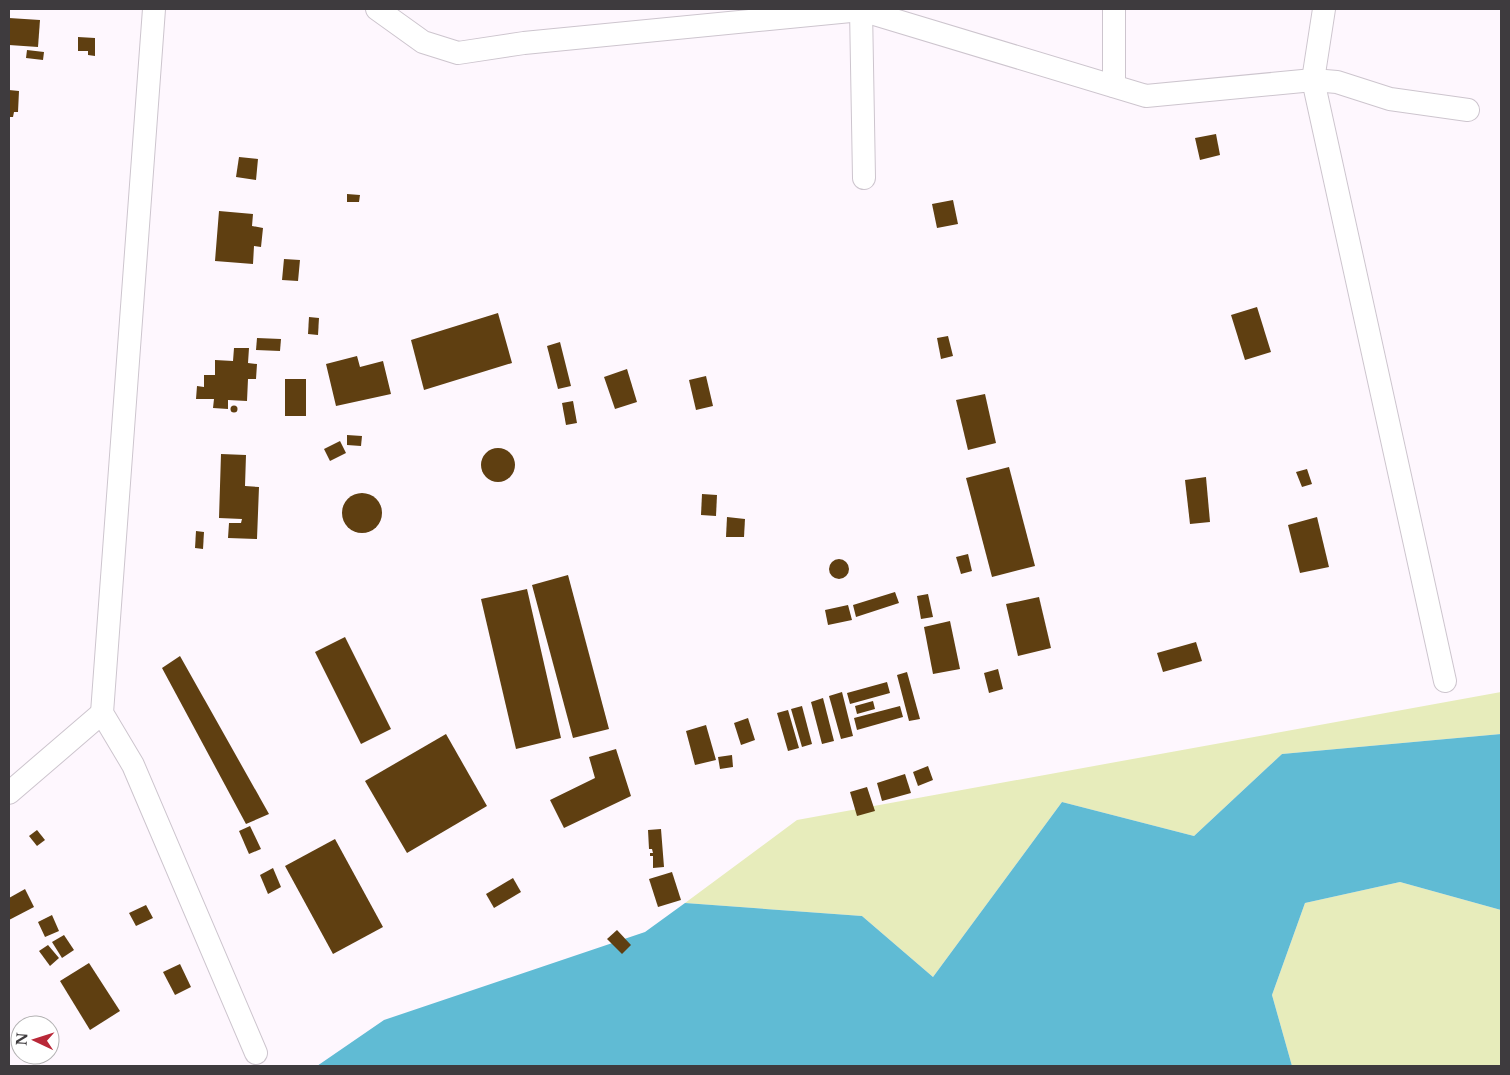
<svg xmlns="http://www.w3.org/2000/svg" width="1510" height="1075" font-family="'Libre Baskerville',serif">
	<rect width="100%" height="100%" fill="#fef7fe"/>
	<g fill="#e7ecbb">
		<polygon points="1501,692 1501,734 1282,754 1194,836 1062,802 933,977 862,916 685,903 797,820"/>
		<polygon points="1400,882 1501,910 1501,1066 1292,1066 1272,995 1305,903"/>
	</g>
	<polygon fill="#60bbd4" points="1501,734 1501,910 1400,882 1305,903 1272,995 1292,1066 317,1066 384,1020 645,932 685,903 862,916 933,977 1062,802 1194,836 1282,754"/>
	<g fill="#5f3f11">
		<polygon points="9,18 40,20 38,47 9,45"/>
		<polygon points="78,37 95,38 95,56 88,55 88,51 78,51"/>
		<polygon points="27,50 44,52 43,60 26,58"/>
		<polygon points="9,90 19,91 18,112 14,112 13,117 9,117"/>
		<polygon points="1216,134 1220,155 1200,160 1195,138"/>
		<polygon points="239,157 258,159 256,180 236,177"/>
		<polygon points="347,194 360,195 359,202 347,202"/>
		<polygon points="953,200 958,224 937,228 932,204"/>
		<polygon points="219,211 253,214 252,226 263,228 261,247 254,246 253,264 215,261"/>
		<polygon points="284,259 300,260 298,281 282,280"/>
		<polygon points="1257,307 1271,352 1245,360 1231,315"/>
		<polygon points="498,313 512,363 424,390 411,340"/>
		<polygon points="309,317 319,318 318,335 308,334"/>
		<polygon points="948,336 953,356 941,359 937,338"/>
		<polygon points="257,338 281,339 280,351 256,350"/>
		<polygon points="560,342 571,386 558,389 547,346"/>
		<polygon points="234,348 249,348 248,363 257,364 256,379 248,379 247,401 228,400 228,409 213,408 214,399 196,399 197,386 204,387 204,375 215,375 215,360 233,361"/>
		<polygon points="357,356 360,367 383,361 391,394 336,406 326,364"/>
		<polygon points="627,369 637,402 615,409 604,377"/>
		<polygon points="706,376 713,406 696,410 689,380"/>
		<rect x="285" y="379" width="21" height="37"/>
		<polygon points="985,394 996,443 968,450 956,400"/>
		<polygon points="573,401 577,423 566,425 562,403"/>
		<circle cx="234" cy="409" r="3.5"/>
		<polygon points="347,435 362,436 361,446 347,445"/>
		<polygon points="340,441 346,453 330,461 324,449"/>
		<circle cx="498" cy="465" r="17"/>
		<polygon points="221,454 246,455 245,486 259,487 257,539 228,538 229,523 241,523 242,519 219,518"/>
		<polygon points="1009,467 1035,566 992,577 966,478"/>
		<polygon points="1307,469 1312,484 1302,487 1296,472"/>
		<polygon points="1206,477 1210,522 1190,524 1185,480"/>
		<circle cx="362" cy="513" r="20"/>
		<polygon points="702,494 717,495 716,516 701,515"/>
		<polygon points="727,517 745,519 744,537 726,537"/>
		<polygon points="1317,517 1329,567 1300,573 1288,525"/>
		<polygon points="196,531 204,532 203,549 195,548"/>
		<polygon points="968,554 972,571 961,574 956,557"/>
		<circle cx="839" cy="569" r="10"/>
		<polygon points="568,575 609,729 573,738 532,585"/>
		<polygon points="527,589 561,738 516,749 481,599"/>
		<polygon points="895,592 899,603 856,617 853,605"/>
		<polygon points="928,594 933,617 921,619 917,596"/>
		<polygon points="1039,597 1051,648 1018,656 1006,604"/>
		<polygon points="848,605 852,620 828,625 825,610"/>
		<polygon points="950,621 960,669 933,674 924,627"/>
		<polygon points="345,637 391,729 361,744 315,652"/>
		<polygon points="1196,642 1202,661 1163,672 1157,653"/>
		<polygon points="180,656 269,814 246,824 162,668"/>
		<polygon points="998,669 1003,689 989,693 984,673"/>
		<polygon points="907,672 920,719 909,721 897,675"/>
		<polygon points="887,682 890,693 850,704 847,693"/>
		<polygon points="842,692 853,736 841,739 829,696"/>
		<polygon points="823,698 834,741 822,744 811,702"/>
		<polygon points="873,701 875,709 857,714 855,706"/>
		<polygon points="802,706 812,744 802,747 791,709"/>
		<polygon points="900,706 903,717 857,730 854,718"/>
		<polygon points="788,710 799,748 788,751 777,713"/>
		<polygon points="748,718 755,740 741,745 734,723"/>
		<polygon points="706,725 716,760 695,765 686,731"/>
		<polygon points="446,734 487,806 407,853 365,781"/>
		<polygon points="616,749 631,796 564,828 550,800 595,778 589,757"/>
		<polygon points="732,755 733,767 720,769 718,757"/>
		<polygon points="928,766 933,780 918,786 913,772"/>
		<polygon points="905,774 911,793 882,801 877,783"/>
		<polygon points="867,787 875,811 857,816 850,792"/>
		<polygon points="250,826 261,849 249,854 239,831"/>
		<polygon points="661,829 664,867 653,868 653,856 650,856 650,853 653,853 652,849 649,849 648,830"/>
		<polygon points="37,830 45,840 37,846 29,836"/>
		<polygon points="335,839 383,927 333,954 285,866"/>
		<polygon points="273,868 281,887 268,894 260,875"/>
		<polygon points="672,872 681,900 658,907 649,879"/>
		<polygon points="513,878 521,892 494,908 486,894"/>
		<polygon points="25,889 34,907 9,920 9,898"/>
		<polygon points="146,905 153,918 136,926 129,913"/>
		<polygon points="52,915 59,931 45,937 38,922"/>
		<polygon points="617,930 631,945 622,954 607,939"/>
		<polygon points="64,935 74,950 62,958 52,942"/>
		<polygon points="48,945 59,958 50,966 39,951"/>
		<polygon points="89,963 120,1011 90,1030 60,981"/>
		<polygon points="180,964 191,987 175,995 163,972"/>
	</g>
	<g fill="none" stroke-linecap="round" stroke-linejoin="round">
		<g stroke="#cdc5ce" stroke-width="24">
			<g id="minor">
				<polyline points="154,9 102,713 133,765 256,1053"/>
				<polyline points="377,9 423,42 458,53 524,43 861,10 1146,96 1313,80 1337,82 1390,99 1468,110"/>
				<polyline points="861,9 864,178"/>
				<polyline points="1324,9 1313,80 1445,681"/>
				<polyline points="1114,86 1114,9"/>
				<polyline points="9,793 102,713"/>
			</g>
		</g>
		<use href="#minor" stroke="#fff" stroke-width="22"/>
	</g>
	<rect width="1510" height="1075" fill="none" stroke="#3e3b3e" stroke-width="20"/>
	<g transform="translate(35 1040) rotate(274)"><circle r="24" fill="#ffffff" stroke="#b2b1b2"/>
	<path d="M0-4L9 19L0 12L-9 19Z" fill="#b92838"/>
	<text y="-8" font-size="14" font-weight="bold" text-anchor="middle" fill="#3e3b3e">N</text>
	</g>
</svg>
